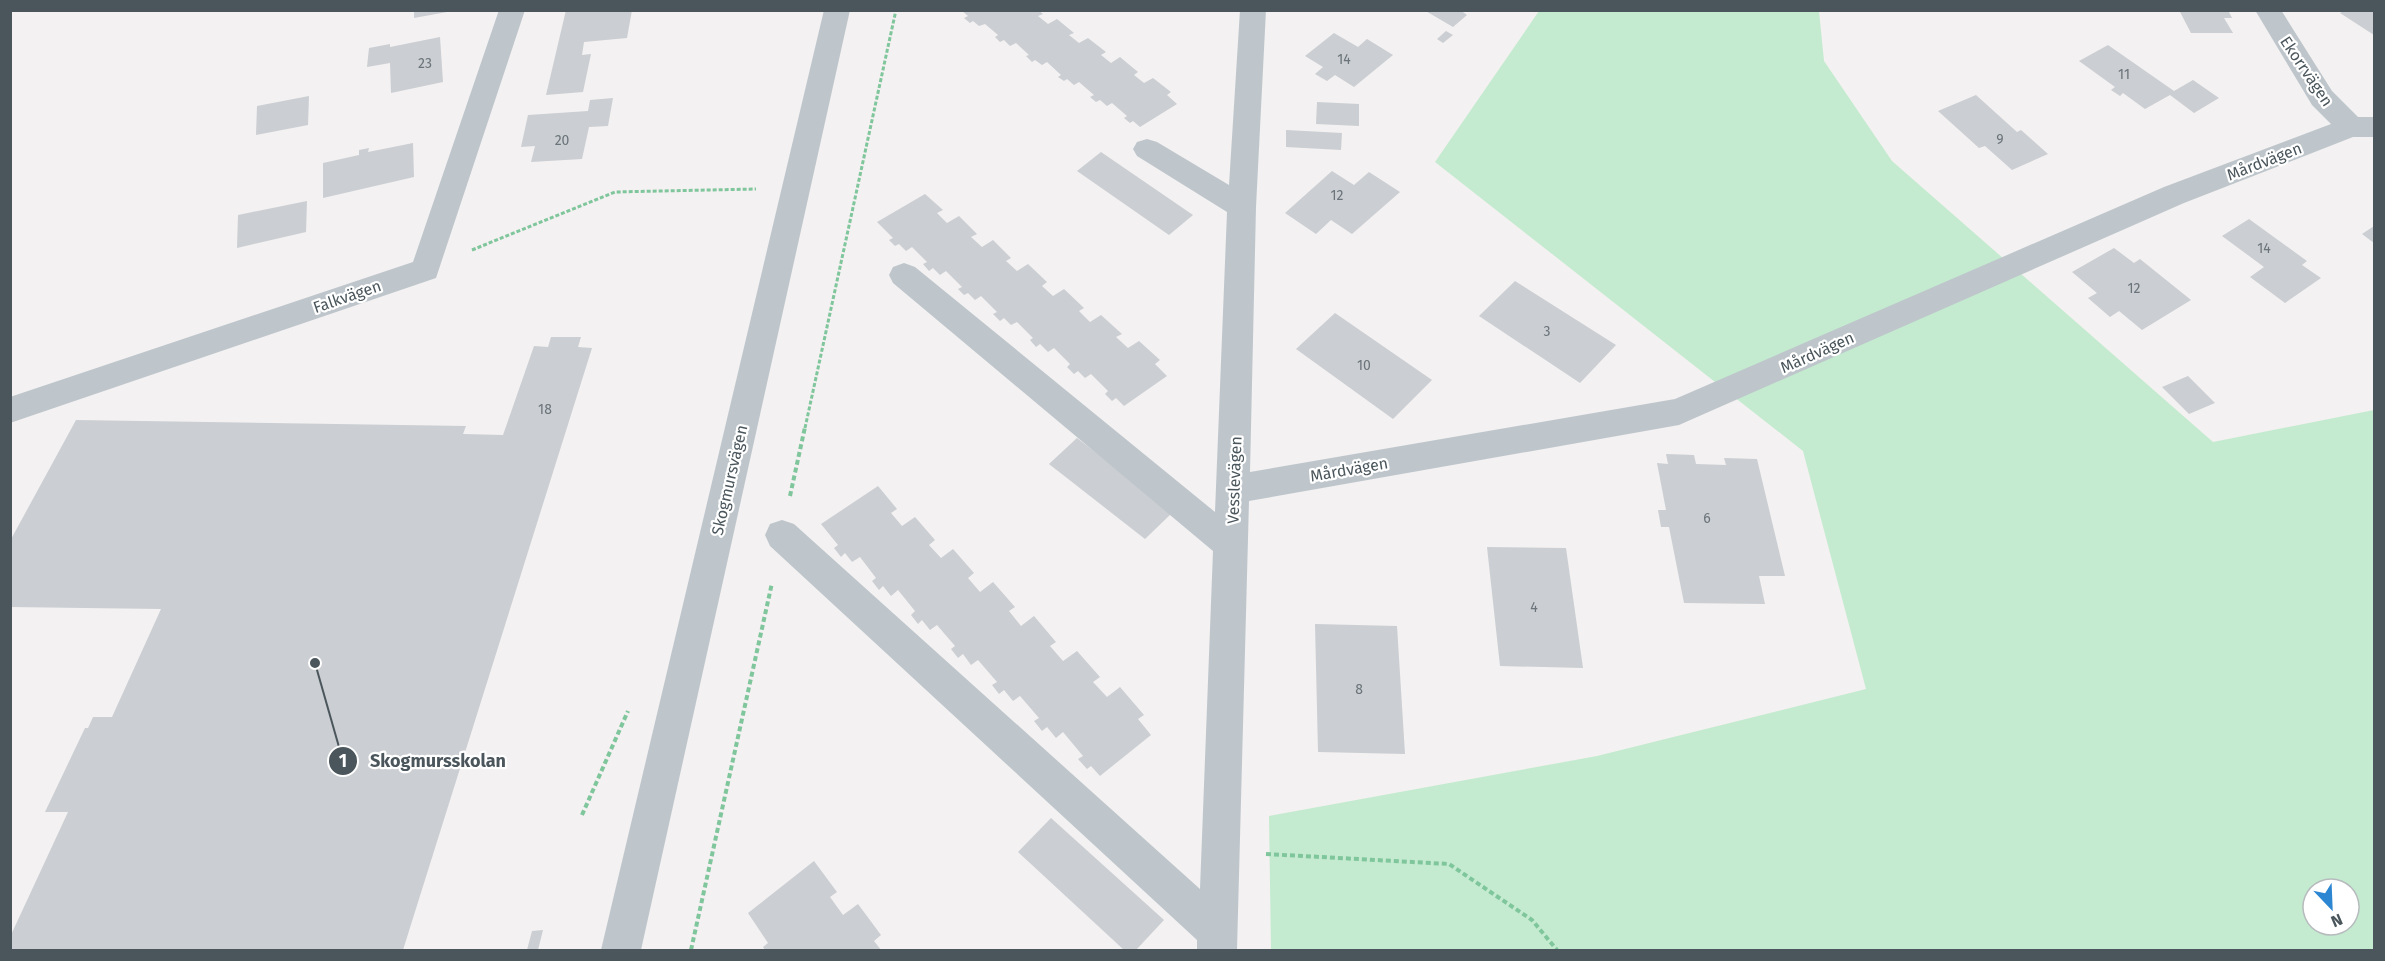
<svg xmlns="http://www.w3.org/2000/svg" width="2385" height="961" font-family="'Fira Sans',sans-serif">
	<rect width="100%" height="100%" fill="#f3f1f1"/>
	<path fill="#c4ebcf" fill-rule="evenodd" d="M 1539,11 L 1819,11 L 1824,61 L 1892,161 L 2213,442 L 2374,410 L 2374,950 L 1271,950 L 1269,816 L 1597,756 L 1866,689 L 1803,451 L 1435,162 ZM 2313,889 L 2349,889 L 2349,925 L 2313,925 Z"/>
	<g fill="#cbced2">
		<polygon points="414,10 447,10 447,12 414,18"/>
		<polygon points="566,10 632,10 627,38 584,42 582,55 591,54 583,92 546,95"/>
		<polygon points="961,10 1038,10 1043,14 1038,16 1048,24 1057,19 1074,33 1069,35 1079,43 1088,38 1106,52 1101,55 1111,63 1120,57 1138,72 1134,75 1144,83 1153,78 1171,92 1167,95 1177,104 1140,127 1133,121 1130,123 1124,118 1127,116 1112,103 1107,106 1100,100 1096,102 1090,97 1094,95 1079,82 1074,85 1067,79 1064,81 1058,77 1061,75 1047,62 1042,65 1035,60 1032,62 1026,56 1029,55 1016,43 1010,46 1004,40 1000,42 995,37 998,35 985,24 979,26 973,21 970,23 964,18 968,16"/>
		<polygon points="1424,10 1460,10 1467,15 1453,27"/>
		<polygon points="2179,10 2228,10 2232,18 2224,18 2233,33 2191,33"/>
		<polygon points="2345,10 2374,10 2374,35 2340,13"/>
		<polygon points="1446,31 1453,35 1443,43 1437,39"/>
		<polygon points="1334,33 1358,47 1367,39 1393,55 1354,87 1335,75 1327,81 1315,74 1323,67 1305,56"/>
		<polygon points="440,37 443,82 391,93 390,63 367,67 369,48 390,44 390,47"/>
		<polygon points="2108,45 2174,91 2193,80 2219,98 2194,113 2170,95 2145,109 2123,93 2120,96 2111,90 2115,87 2079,61"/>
		<polygon points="1976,95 2017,132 2021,130 2048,154 2012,170 1985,146 1979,148 1938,111"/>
		<polygon points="309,96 308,125 256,135 257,106"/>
		<polygon points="613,98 608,126 589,127 582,159 531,162 535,146 521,147 528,115 588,111 590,100"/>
		<polygon points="1317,102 1359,104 1359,126 1316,124"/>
		<polygon points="1286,130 1342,133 1341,150 1286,147"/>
		<polygon points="413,143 414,177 323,198 323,163 359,155 359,150 369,148 368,152"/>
		<polygon points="1101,152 1193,215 1169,235 1077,171"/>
		<polygon points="1332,171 1354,185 1369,172 1400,192 1352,234 1331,220 1316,234 1285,213"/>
		<polygon points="925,194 943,210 937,213 947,223 959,216 977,234 971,237 982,247 993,240 1011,258 1006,261 1017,271 1028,264 1047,282 1042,286 1053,296 1064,289 1084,308 1079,311 1090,322 1101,315 1122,334 1116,337 1128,348 1139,341 1160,360 1155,364 1167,376 1124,406 1116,398 1112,401 1105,394 1108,391 1091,374 1085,378 1078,371 1074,374 1067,367 1070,364 1054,348 1048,352 1040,344 1036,347 1030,340 1033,338 1017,322 1011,325 1004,318 1000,321 993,314 997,312 981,296 975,300 968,293 964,295 958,289 962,287 946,271 940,275 933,268 929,271 923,264 927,262 912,247 906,251 899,244 895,246 889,240 893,238 877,222"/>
		<polygon points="307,201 306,232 237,248 238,215"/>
		<polygon points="2249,219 2307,261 2302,265 2321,278 2285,303 2250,277 2264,267 2222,236"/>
		<polygon points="2374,226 2374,243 2362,234"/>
		<polygon points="2114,248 2134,263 2140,259 2191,300 2142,330 2119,311 2110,317 2088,298 2097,293 2072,272"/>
		<polygon points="1515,281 1616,345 1580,383 1479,316"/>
		<polygon points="1335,313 1432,380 1393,419 1296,349"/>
		<polygon points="551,337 581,337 578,347 592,348 403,950 10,950 10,937 68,812 45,812 85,728 88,728 93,717 112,717 161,609 10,607 10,541 76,420 466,426 463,434 503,435 534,346 548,347"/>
		<polygon points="2188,376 2215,403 2189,414 2162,387"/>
		<polygon points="1077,438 1173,512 1145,539 1049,464"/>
		<polygon points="1666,454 1694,455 1696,464 1726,465 1724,458 1757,459 1785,576 1759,576 1765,604 1684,603 1669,527 1661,527 1658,510 1666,510 1657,463 1668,464"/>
		<polygon points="878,486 897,509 891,513 902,526 915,517 935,540 929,545 941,558 953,549 974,573 968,578 980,592 993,582 1015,607 1009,611 1021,626 1034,616 1056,642 1050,646 1063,661 1077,651 1100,677 1093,682 1107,697 1120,687 1144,715 1138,719 1151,735 1100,776 1091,766 1087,769 1078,759 1083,756 1063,732 1056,738 1047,727 1042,731 1034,721 1039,718 1020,696 1013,701 1004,690 999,694 992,685 997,682 978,660 971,665 963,654 958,658 951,649 955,646 937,625 930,630 922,620 918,624 911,615 915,611 898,590 891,596 883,586 879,590 872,581 876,578 860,557 852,562 845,553 841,557 834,548 838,545 821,524"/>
		<polygon points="1487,547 1566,548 1583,668 1500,666"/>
		<polygon points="1315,624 1397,626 1405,754 1318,752"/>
		<polygon points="1051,818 1164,920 1136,950 1124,950 1018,852"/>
		<polygon points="814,861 837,892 830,897 843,915 858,904 881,935 874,941 881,950 765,950 763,947 768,943 748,913"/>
		<polygon points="543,930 538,950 527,950 532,931"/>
	</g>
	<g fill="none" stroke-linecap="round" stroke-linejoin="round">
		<g stroke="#80c69c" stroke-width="3" stroke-dasharray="4 2" stroke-linecap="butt">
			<polyline points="472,250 615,192 756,189"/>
			<polyline points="805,428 896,10"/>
		</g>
		<g stroke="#80c69c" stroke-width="4" stroke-dasharray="5 3" stroke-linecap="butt">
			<polyline points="790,496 805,427"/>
			<polyline points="582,815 628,711"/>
			<polyline points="1266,854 1449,864 1532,920 1557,950"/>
			<polyline points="691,950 772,583"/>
		</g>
		<g fill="#bec6cc" fill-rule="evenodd">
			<polygon points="499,10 525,10 436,278 10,423 10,397 413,262"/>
			<polygon points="824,10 850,10 641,950 601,950"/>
			<polygon points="1240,10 1266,10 1256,207 1250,472 1675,399 2164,187 2331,124 2312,105 2255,10 2281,10 2332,91 2358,117 2374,117 2374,137 2353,137 2184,203 1679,425 1249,501 1237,950 1197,950 1197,940 770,546 765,535 770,524 782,520 794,524 1200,889 1213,551 893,283 889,275 893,267 904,263 915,267 1215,512 1227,212 1137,156 1133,149 1137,142 1147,139 1157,142 1229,185"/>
		</g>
	</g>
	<g text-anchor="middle" stroke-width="4.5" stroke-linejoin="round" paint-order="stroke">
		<g font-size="14" fill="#6a747a">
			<text x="1344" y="64">14</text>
			<text x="425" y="68">23</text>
			<text x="2124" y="79">11</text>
			<text x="2000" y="144">9</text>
			<text x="562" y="145">20</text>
			<text x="1337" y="200">12</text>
			<text x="2264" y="253">14</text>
			<text x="2134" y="293">12</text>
			<text x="1547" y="336">3</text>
			<text x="1364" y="370">10</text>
			<text x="545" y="414">18</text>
			<text x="1707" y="523">6</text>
			<text x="1534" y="612">4</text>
			<text x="1359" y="694">8</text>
		</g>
		<g font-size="16" fill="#4a565c" stroke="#fff">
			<text transform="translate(2307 71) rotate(56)" y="6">Ekorrvägen</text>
			<text transform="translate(2264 161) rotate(-21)" y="6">Mårdvägen</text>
			<text transform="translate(347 296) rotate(-19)" y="6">Falkvägen</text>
			<text transform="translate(1817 352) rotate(-24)" y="6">Mårdvägen</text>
			<text transform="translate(1349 469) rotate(-10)" y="6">Mårdvägen</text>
			<text transform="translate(729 480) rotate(-77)" y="6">Skogmursvägen</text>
			<text transform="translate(1234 480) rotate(-88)" y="6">Vesslevägen</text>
		</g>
	</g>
	<path fill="none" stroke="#4a565c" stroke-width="2" d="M315 663L343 761"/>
	<g fill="#4a565c" stroke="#fff" stroke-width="2">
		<circle cx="315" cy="663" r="6"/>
		<circle cx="343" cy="761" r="15"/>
	</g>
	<g font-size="18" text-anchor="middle" font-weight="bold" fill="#fff">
		<text x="343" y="767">1</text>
	</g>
	<g font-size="18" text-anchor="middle" font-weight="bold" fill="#4a565c" stroke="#fff" stroke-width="4.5" stroke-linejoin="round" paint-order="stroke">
		<text x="438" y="767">Skogmursskolan</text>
	</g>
	<rect width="2385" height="961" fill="none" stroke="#4a565c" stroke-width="24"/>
	<g transform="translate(2331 907) rotate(157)"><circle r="28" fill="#ffffff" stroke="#b7bbbe" stroke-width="1.5"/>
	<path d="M0-4.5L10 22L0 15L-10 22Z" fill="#2c86d1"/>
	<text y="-9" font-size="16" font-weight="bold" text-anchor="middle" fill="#4a565c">N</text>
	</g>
</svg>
